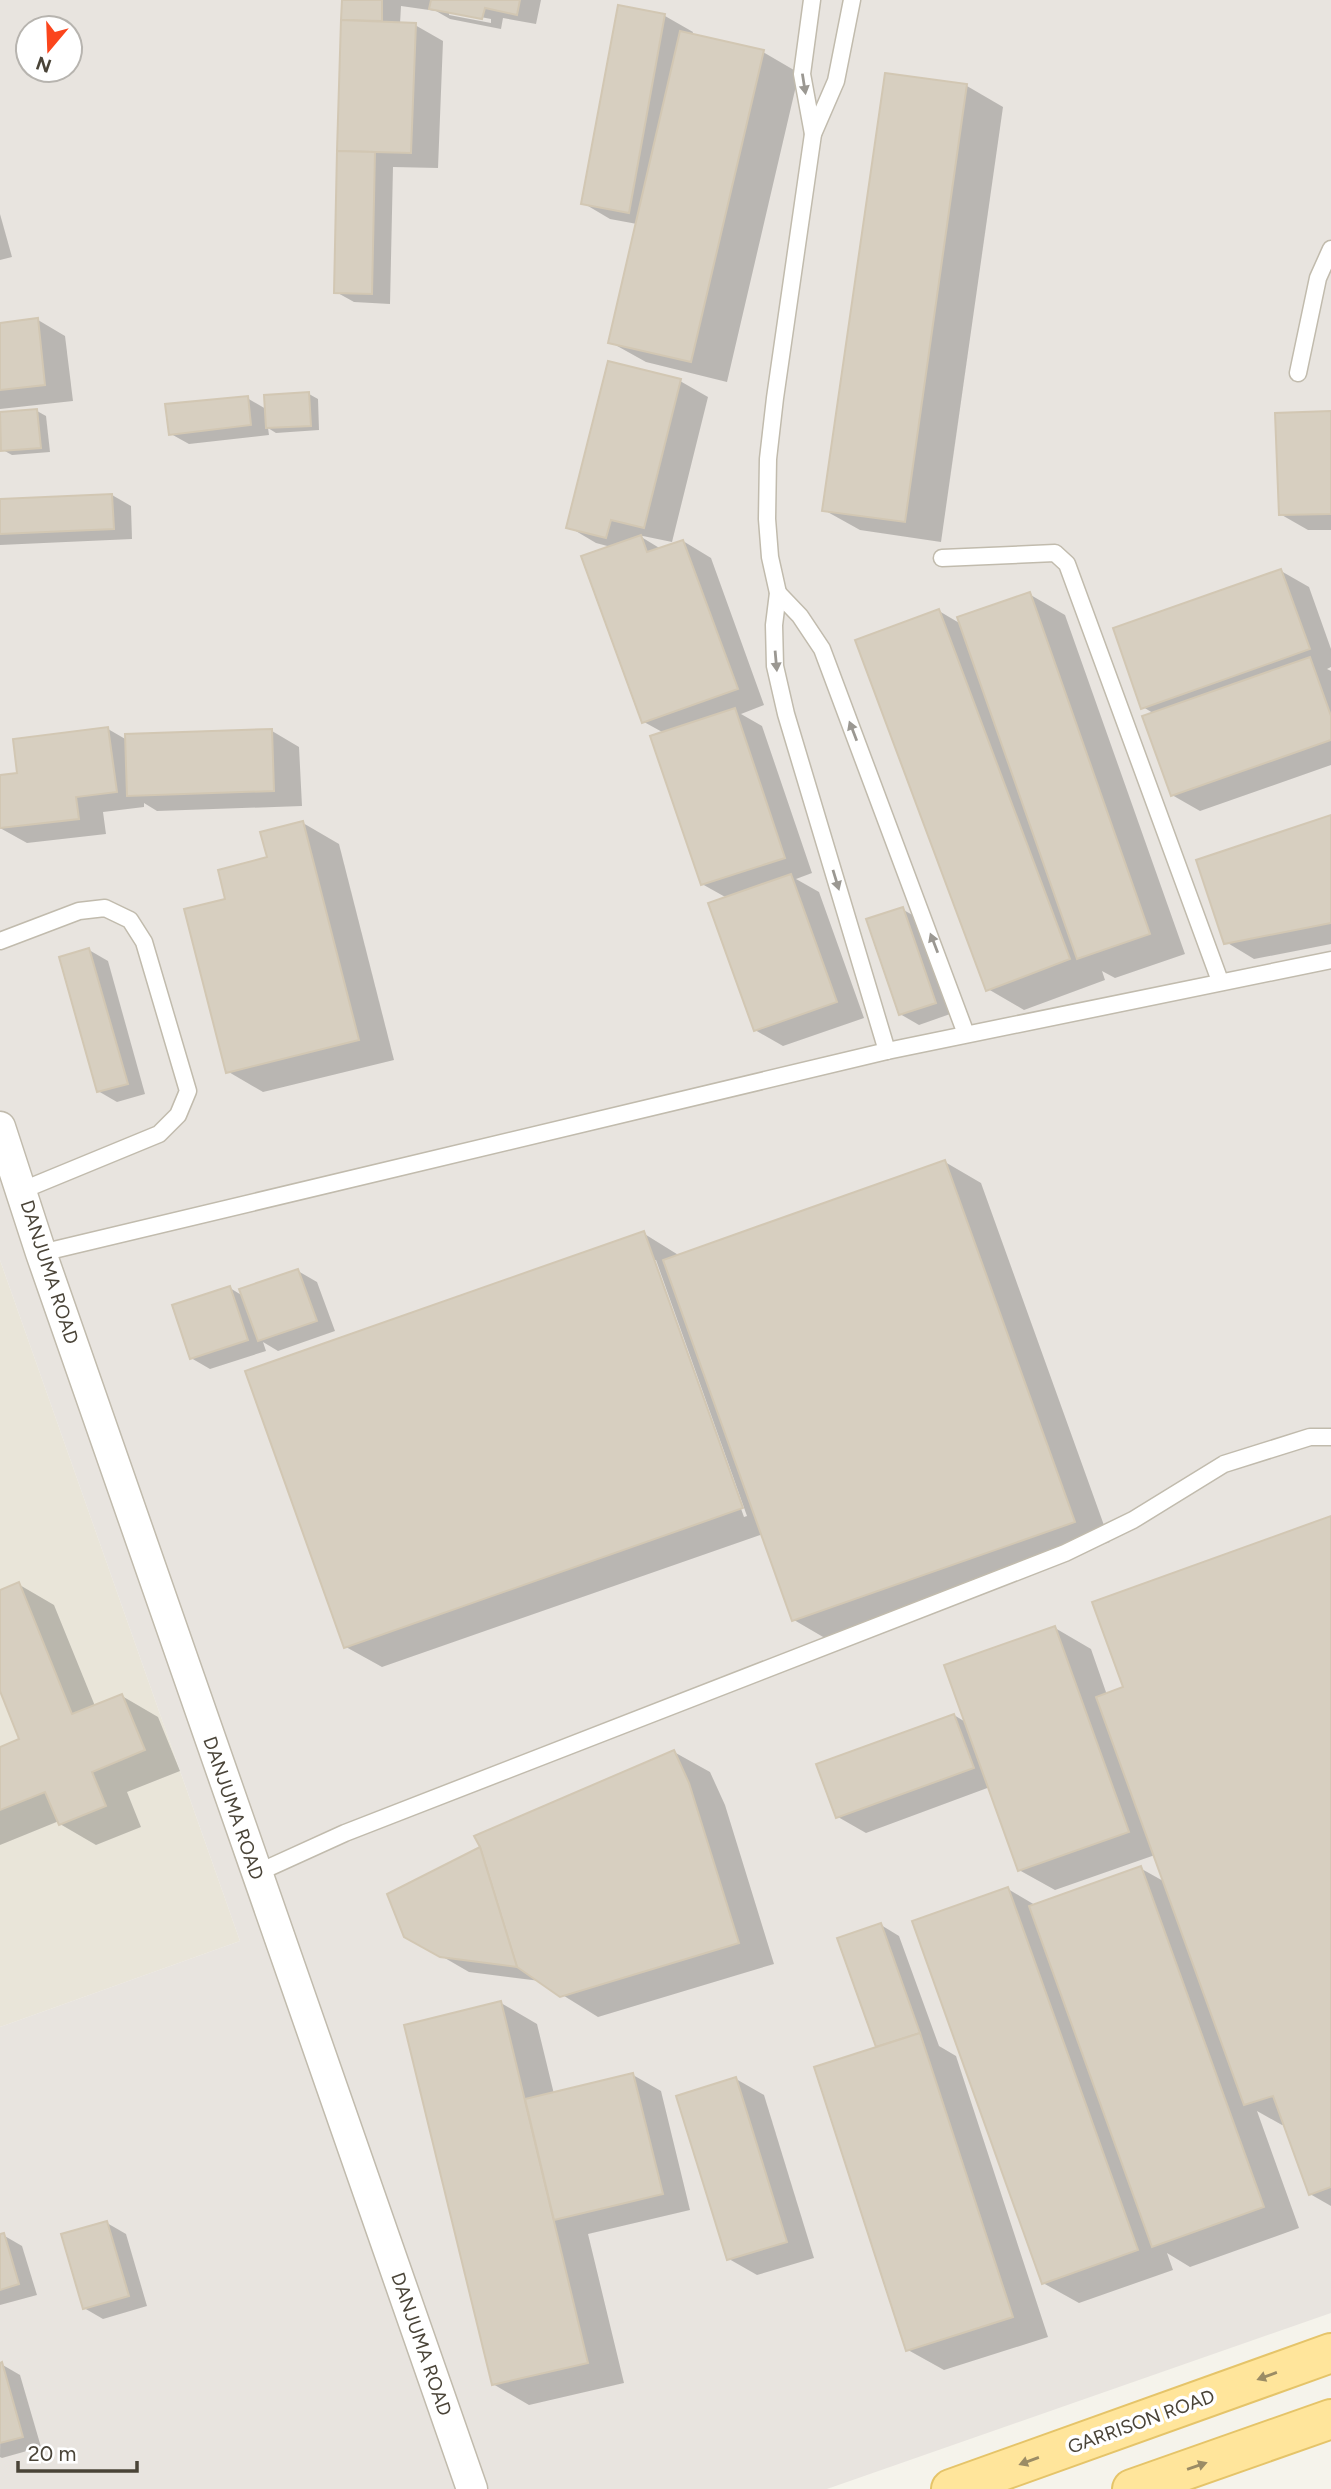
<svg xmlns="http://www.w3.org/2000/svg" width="1331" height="2489" font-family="Figtree,sans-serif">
	<rect width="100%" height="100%" fill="#f5f3eb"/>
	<polygon fill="#e9e5d9" points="0,1260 240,1941 0,2027"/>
	<path fill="#e8e4df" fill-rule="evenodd" d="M 0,0 L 1331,0 L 1331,2313 L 827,2489 L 0,2489 L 0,2027 L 240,1941 L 0,1260 ZM 28,28 L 70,28 L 70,70 L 28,70 Z"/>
	<g fill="#0003" fill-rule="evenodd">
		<path d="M 343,0 L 541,0 L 536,24 L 503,18 L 501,29 L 450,19 L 436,11 L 401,6 L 400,24 L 415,25 L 443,41 L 438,168 L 393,167 L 390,304 L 354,302 L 336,292 ZM 449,11 L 491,19 L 491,23 L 449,15 Z"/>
		<polygon points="619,7 665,16 693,32 692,36 763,52 799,73 727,382 646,362 610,342 637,224 610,219 583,203"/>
		<polygon points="886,74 967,86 1003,107 941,542 860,530 824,510"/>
		<polygon points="0,214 12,257 0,260"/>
		<polygon points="38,320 65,336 73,401 0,409 0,324"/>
		<polygon points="680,381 708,397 672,542 638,535 661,549 683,541 711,558 764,705 741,714 762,726 812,873 796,879 819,892 864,1018 783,1046 755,1030 727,898 702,884 664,733 644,722 611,547 596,543 569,527"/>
		<polygon points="309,394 318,399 319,430 276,433 268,428 269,435 189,444 171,434 247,398 266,409"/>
		<polygon points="37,411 46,416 50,452 12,455 3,450 0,414"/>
		<polygon points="1331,413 1331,530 1308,530 1280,514"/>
		<polygon points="112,495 131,506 132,539 0,545 0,501"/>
		<polygon points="1281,571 1309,587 1331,649 1331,667 1327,669 1331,671 1331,765 1200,811 1172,795 1153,713 1143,707"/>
		<polygon points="1029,594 1065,615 1185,954 1115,978 1102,971 1105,980 1024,1010 988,989 939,611 961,624"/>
		<polygon points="108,729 127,740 272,731 299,747 302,806 157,811 144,803 144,807 103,812 106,834 27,843 0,828 0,777 19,775"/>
		<polygon points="1331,817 1331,944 1254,959 1226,942"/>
		<polygon points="303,823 339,844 394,1060 263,1092 227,1071 227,900"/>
		<polygon points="902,909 921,920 953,1013 919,1025 900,1014"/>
		<polygon points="89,950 108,961 145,1094 117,1102 98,1091"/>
		<path d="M 945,1162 L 981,1183 L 1110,1542 L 830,1641 L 794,1620 L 763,1534 L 382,1667 L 346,1647 L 643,1233 L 680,1256 ZM 652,1260 L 656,1260 L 747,1516 L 744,1517 Z"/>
		<polygon points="298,1271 317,1282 335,1331 278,1351 263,1342 266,1351 210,1369 191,1358 230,1288 243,1296"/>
		<polygon points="1331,1518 1331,2206 1310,2194 1285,2124 1282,2125 1257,2111 1299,2228 1190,2267 1167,2253 1173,2270 1079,2303 1043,2283 1008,1889 1035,1905 1140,1868 1165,1882 1155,1855 1055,1890 1019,1870 990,1787 866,1833 838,1817 954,1715 967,1723 1055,1628 1091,1649 1107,1695 1125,1688"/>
		<polygon points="18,1584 54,1605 95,1706 122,1696 158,1717 180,1771 127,1792 141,1827 96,1845 60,1824 59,1821 0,1845 0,1749 22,1740 0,1687 0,1591"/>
		<polygon points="674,1752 710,1772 725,1805 774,1964 598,2017 540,1981 469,1972 405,1935"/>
		<polygon points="881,1925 899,1936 939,2046 956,2056 1048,2337 944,2370 908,2350 878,2047 840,1939"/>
		<polygon points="501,2003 537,2024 554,2094 633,2075 661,2091 690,2210 588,2234 624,2383 529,2405 493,2384"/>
		<polygon points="736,2079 764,2095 814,2258 757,2275 729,2259"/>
		<polygon points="107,2223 126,2234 147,2306 103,2319 84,2308"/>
		<polygon points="3,2235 22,2246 37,2295 0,2305 0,2236"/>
		<polygon points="1,2364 20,2375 41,2447 2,2458 0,2457"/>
	</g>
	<g fill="#d7cfc0" stroke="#d2c7b3" stroke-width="2">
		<polygon points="342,0 382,0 382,21 341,20"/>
		<polygon points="431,0 520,0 517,15 485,8 482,19 429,9"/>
		<polygon points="618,5 665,14 629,213 581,204"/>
		<polygon points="341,20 416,23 411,153 337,151"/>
		<polygon points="680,31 764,50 691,362 608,343"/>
		<polygon points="885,73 967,84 905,522 822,511"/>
		<polygon points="337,151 375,152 372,294 334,293"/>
		<polygon points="38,318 45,385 0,390 0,323"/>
		<polygon points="608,361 681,379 644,528 611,520 606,538 566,528"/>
		<polygon points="309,392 311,426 266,428 264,395"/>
		<polygon points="248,396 251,425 169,435 165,404"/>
		<polygon points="37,409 41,448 1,451 0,412"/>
		<polygon points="1331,411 1331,514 1279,515 1275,413"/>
		<polygon points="112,494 114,529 0,534 0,499"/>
		<polygon points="641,535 647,552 683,540 738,689 642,723 581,556"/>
		<polygon points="1281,569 1310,649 1141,709 1113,628"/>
		<polygon points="1030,592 1150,934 1077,959 957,617"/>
		<polygon points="939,609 1070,959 986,991 855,640"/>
		<polygon points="1310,657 1331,716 1331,740 1171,796 1142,716"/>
		<polygon points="735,708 785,858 701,885 650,736"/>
		<polygon points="108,727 117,792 76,797 79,819 0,828 0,775 17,773 13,739"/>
		<polygon points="272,729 274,791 127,796 125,734"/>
		<polygon points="1331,815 1331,923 1224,944 1196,860"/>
		<polygon points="303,821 359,1040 226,1073 184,909 225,899 218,870 267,857 260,832"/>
		<polygon points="791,874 837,1002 754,1031 708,903"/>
		<polygon points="903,907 936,1003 899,1015 866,919"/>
		<polygon points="89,948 128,1084 97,1092 59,957"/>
		<polygon points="945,1160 1075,1522 792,1621 663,1260"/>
		<polygon points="644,1231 743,1508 344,1648 245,1371"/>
		<polygon points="298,1269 317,1321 258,1341 239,1289"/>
		<polygon points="230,1286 248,1340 190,1359 172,1305"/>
		<polygon points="1331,1516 1331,2187 1309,2195 1273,2096 1244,2105 1096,1697 1123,1687 1092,1602"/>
		<polygon points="19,1582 72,1714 122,1694 145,1750 92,1772 106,1806 59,1825 45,1792 0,1810 0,1747 19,1739 0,1691 0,1590"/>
		<polygon points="1055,1626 1129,1832 1018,1871 944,1665"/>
		<polygon points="954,1714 974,1768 836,1818 816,1764"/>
		<polygon points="674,1750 689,1783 739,1943 560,1997 517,1967 480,1847 474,1836"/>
		<polygon points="480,1847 517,1967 440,1957 404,1937 387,1894"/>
		<polygon points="1141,1866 1264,2207 1152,2247 1029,1906"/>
		<polygon points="1008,1887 1138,2250 1042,2284 912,1921"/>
		<polygon points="881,1923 920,2033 876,2047 837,1938"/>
		<polygon points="501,2001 588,2363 492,2385 404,2025"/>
		<polygon points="920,2033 1013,2317 906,2351 814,2067"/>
		<polygon points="633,2073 663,2194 554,2220 525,2099"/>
		<polygon points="736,2077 787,2242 727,2260 676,2096"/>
		<polygon points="107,2221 129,2296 83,2309 61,2234"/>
		<polygon points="4,2233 19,2284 0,2290 0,2234"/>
		<polygon points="2,2362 23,2437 0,2443 0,2363"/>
	</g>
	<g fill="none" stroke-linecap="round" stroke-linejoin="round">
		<g stroke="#c1bbad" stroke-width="19">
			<g id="lane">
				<polyline points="812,0 802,74 813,134"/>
				<polyline points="852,0 836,81 813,134 775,398 768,459 767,519 770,557 778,593 774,625 775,666 786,714 887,1051"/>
				<polyline points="1298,373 1318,278 1331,249"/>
				<polyline points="942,558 1055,553 1067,564 1220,981"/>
				<polyline points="778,593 800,616 822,649 966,1034"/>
				<polyline points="0,941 79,911 105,908 130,920 144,942 188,1091 178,1115 159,1134 23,1190"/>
				<polyline points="41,1253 887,1051 1331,960"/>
				<polyline points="257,1873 345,1833 1065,1553 1133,1520 1224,1464 1310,1437 1331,1437"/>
			</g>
		</g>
		<g stroke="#c1bbad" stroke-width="33">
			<polyline id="street" points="0,1127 41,1253 472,2489"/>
		</g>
		<g stroke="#e5c469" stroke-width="42">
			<g id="primary">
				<polyline points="951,2489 1331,2353"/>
				<polyline points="1132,2489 1331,2419"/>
			</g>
		</g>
		<use href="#lane" stroke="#fff" stroke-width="16"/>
		<use href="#street" stroke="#fff" stroke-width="30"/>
		<use href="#primary" stroke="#ffe59b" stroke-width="38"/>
	</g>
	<defs><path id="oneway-solid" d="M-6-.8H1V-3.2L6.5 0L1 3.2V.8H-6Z" transform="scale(1.75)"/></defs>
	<g fill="#9b9892">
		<use href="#oneway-solid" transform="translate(804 84) rotate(81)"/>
		<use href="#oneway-solid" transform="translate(776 661) rotate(85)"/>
		<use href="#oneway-solid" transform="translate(853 731) rotate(-111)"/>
		<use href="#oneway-solid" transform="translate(836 880) rotate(73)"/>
		<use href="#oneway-solid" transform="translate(934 943) rotate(-111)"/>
	</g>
	<g fill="#9b8c65">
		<use href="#oneway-solid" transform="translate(1267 2376) rotate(160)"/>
		<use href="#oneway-solid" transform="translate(1029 2461) rotate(160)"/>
		<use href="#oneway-solid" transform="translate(1197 2466) rotate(-19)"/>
	</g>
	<g text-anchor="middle" stroke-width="7" stroke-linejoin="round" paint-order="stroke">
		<g font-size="19" fill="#4a4438" stroke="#fff">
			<text transform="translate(50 1272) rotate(72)" y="7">DANJUMA ROAD</text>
			<text transform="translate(234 1808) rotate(71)" y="7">DANJUMA ROAD</text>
			<text transform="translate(422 2344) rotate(71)" y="7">DANJUMA ROAD</text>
			<text transform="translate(1141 2421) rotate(-20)" y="7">GARRISON ROAD</text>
		</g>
	</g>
	<g transform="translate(49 49) rotate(199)"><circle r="33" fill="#ffffff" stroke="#b7b4af" stroke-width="2"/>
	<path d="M0-5L12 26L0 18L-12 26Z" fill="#fb451c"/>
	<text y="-10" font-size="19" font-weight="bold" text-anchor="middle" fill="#4a4438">N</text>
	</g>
	<path d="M18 2461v10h119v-10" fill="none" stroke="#4a4438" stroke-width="3.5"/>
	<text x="28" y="2461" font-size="21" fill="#4a4438" stroke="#ffffff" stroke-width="5" paint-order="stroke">20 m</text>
</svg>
